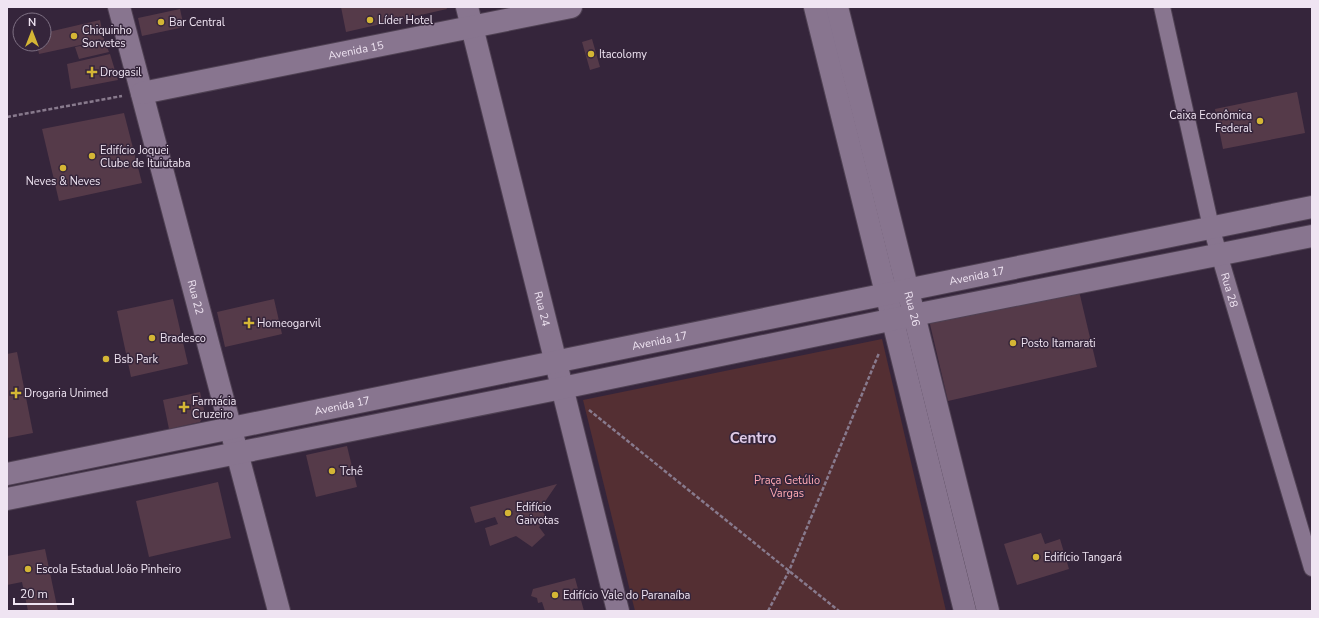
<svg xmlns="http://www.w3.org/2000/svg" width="1319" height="618" font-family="'Nunito Sans',sans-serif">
	<rect width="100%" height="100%" fill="#35253b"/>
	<polygon fill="#542f33" points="882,339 946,611 635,611 583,400"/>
	<g fill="#553a49">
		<polygon points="341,7 446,7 447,9 346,32"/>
		<polygon points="180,9 184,27 142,36 138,18"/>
		<polygon points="100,20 104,40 39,54 37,44 44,44 44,33"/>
		<polygon points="592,39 600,67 590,70 582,42"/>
		<polygon points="105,41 109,52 79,59 75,47"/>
		<polygon points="110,54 118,80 71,89 67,64"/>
		<polygon points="1297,92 1305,133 1223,149 1215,109"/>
		<polygon points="124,113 142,183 59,201 42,129"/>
		<polygon points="1079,291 1097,367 948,401 929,320"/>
		<polygon points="173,299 188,364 131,377 117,311"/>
		<polygon points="274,299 282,334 225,347 217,312"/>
		<polygon points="17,352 33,433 7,438 7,354"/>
		<polygon points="200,392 205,414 200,422 169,429 163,400"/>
		<polygon points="347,446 357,487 316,497 306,455"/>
		<polygon points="218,482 231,538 149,557 136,501"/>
		<polygon points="557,484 540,509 548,518 539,527 545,535 532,547 516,536 490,546 485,528 498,524 495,517 475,523 470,507"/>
		<polygon points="1041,533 1045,544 1060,539 1069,569 1017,585 1004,544"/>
		<polygon points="45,549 58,611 28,611 22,582 7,585 7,556"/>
		<polygon points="575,578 584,611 545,611 542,602 538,603 537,598 531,596 533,589"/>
	</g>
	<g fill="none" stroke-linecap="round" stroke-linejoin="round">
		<g stroke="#4f4153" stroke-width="18">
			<g id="street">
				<path id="s1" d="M 1162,7 L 1211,227 L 1312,568"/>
			</g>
		</g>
		<g stroke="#4f4153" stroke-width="24">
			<g id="secondary">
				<path id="s2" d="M 119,7 L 279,611"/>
				<path id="s3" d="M 467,7 L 618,611"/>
				<polyline points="815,7 965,611"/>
				<path id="s4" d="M 837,7 L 988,611"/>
				<path id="s5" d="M 142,93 L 571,7"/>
				<path id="s6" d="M 7,474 L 1312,207"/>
				<polyline points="7,499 562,388 914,315 1312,236"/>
			</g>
		</g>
		<g stroke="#887a8d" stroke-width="2.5" stroke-dasharray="4 2" stroke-linecap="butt">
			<polyline points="7,117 122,96"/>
			<polyline points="589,410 839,611"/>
			<polyline points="768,611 789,571 879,353"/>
		</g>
		<use href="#street" stroke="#88758f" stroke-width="16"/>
		<use href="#secondary" stroke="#88758f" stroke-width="22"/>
	</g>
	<g fill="#d4b635" stroke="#35253b" stroke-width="1.5">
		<circle cx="370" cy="20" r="4"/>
		<circle cx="161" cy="22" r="4"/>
		<circle cx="74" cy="36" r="4"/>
		<circle cx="591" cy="54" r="4"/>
		<path d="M90 66h4v4h4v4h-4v4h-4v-4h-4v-4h4z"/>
		<circle cx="1260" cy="121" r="4"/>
		<circle cx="92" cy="156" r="4"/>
		<circle cx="63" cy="168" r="4"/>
		<path d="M247 317h4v4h4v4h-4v4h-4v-4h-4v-4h4z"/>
		<circle cx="152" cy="338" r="4"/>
		<circle cx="1013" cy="343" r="4"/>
		<circle cx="106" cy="359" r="4"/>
		<path d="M14 387h4v4h4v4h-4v4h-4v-4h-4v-4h4z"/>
		<path d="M182 401h4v4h4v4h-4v4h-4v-4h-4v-4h4z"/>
		<circle cx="332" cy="471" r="4"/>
		<circle cx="508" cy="513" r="4"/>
		<circle cx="1036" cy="557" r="4"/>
		<circle cx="28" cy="569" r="4"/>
		<circle cx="555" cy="595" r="4"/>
	</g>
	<g text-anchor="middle" stroke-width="3" stroke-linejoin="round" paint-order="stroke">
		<g font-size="11" fill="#efe4f2" stroke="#35253b" text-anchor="start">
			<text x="378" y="24">Líder Hotel</text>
			<text x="169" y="26">Bar Central</text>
			<text x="82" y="34">Chiquinho<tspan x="82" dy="13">Sorvetes</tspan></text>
			<text x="599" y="58">Itacolomy</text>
			<text x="100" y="76">Drogasil</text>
			<text x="1252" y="119" text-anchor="end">Caixa Econômica<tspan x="1252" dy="13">Federal</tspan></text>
			<text x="100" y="154">Edifício Joquei<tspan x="100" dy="13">Clube de Ituiutaba</tspan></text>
			<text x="63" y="185" text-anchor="middle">Neves &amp; Neves</text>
			<text x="257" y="327">Homeogarvil</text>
			<text x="160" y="342">Bradesco</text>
			<text x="1021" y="347">Posto Itamarati</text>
			<text x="114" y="363">Bsb Park</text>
			<text x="24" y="397">Drogaria Unimed</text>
			<text x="192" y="405">Farmácia<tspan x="192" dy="13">Cruzeiro</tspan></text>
			<text x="340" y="475">Tchê</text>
			<text x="516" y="511">Edifício<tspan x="516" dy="13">Gaivotas</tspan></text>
			<text x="1044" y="561">Edifício Tangará</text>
			<text x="36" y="573">Escola Estadual João Pinheiro</text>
			<text x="563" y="599">Edifício Vale do Paranaíba</text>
		</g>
		<g font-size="11" fill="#efe4f2" stroke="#35253b">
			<text dy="4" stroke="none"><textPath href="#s5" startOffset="218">Avenida 15</textPath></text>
			<text dy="4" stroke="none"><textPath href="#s6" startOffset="990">Avenida 17</textPath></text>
			<text dy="4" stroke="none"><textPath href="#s1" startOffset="291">Rua 28</textPath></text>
			<text dy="4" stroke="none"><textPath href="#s2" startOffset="300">Rua 22</textPath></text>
			<text dy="4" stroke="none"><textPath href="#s3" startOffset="311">Rua 24</textPath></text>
			<text dy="4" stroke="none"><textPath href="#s4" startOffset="311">Rua 26</textPath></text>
			<text dy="4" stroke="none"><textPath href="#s6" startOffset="666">Avenida 17</textPath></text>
			<text dy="4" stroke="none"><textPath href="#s6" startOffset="342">Avenida 17</textPath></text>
		</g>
		<g font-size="11" fill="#fea9b2" stroke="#35253b">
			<text x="787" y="484">Praça Getúlio<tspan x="787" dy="13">Vargas</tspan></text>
		</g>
		<g font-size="15" font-weight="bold" fill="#e0cbe7" stroke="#35253b">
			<text x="753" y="443">Centro</text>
		</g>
	</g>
	<rect width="1319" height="618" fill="none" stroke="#efe4f2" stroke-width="16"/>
	<g transform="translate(32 32)"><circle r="19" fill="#35253b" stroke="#7f7184"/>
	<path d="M0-3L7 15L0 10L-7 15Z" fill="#d4b635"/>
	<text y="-6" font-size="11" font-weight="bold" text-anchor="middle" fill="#efe4f2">N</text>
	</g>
	<path d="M14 598v6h59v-6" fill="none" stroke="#efe4f2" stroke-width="2"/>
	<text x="20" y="598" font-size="12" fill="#efe4f2" stroke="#35253b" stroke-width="3" paint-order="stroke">20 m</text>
</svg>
